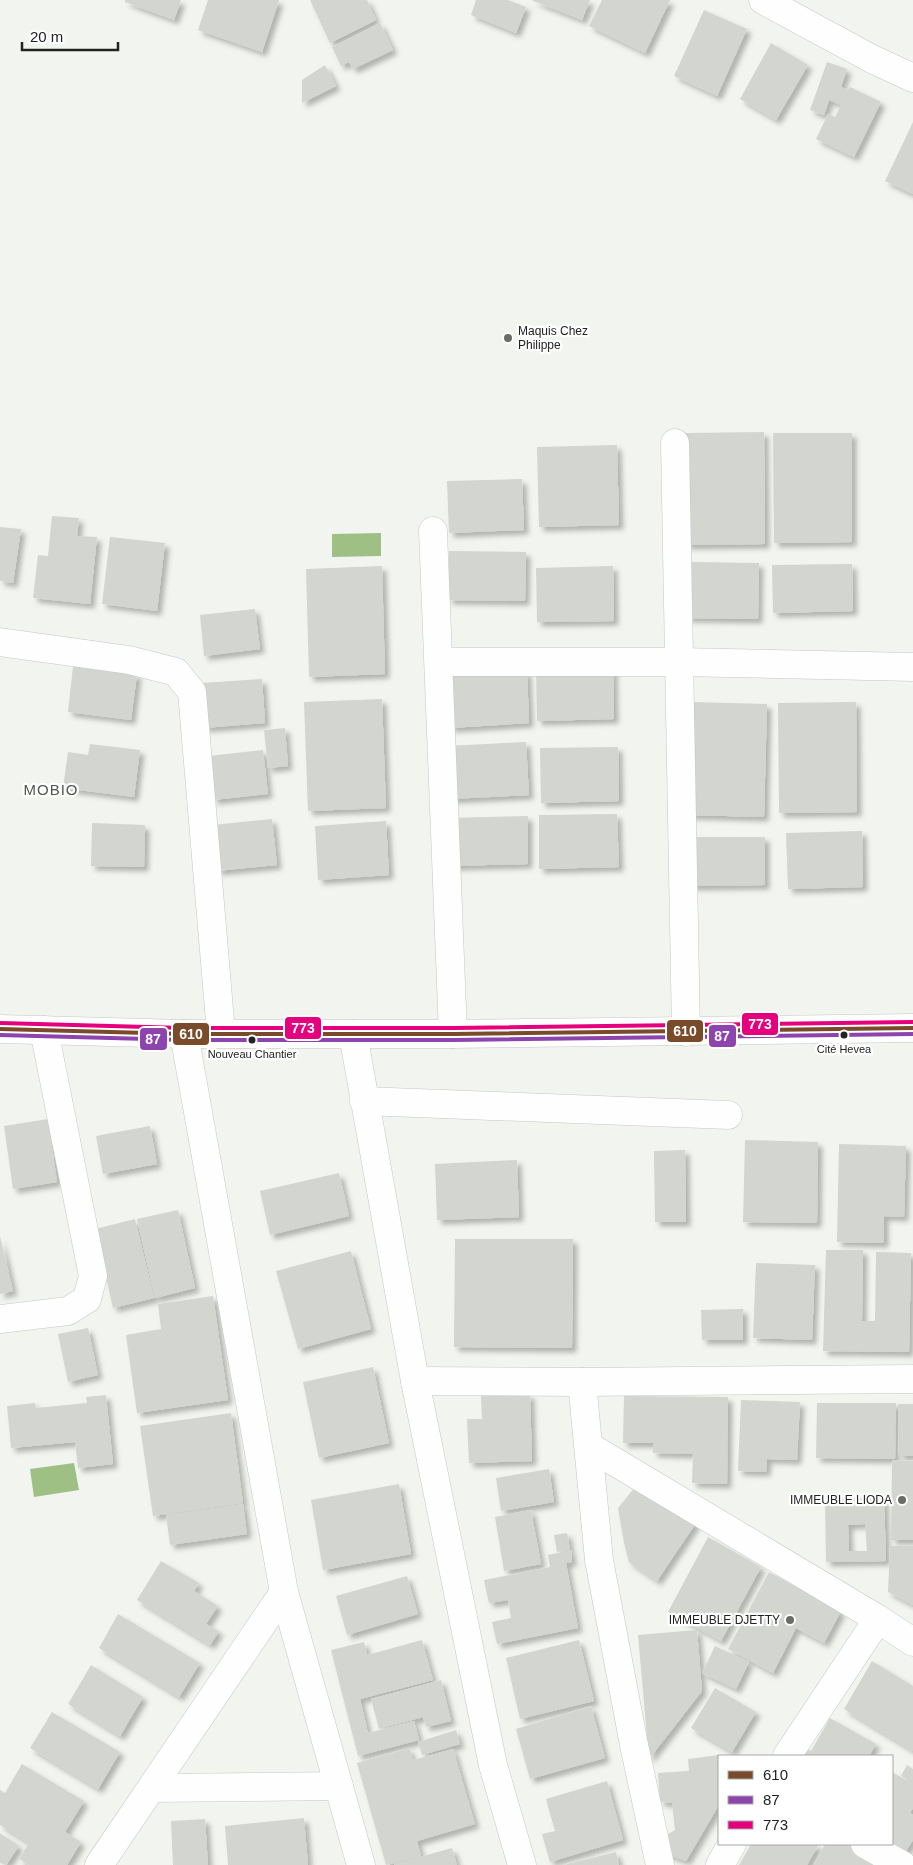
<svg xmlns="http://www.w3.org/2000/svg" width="913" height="1865" font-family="Helvetica,sans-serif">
	<defs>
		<filter id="shadow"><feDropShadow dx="4.5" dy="4.5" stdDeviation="2.5" flood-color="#0004"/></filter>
	</defs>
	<rect width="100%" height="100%" fill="#f2f5ef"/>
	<g fill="#9fc085">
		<polygon points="381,533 381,556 332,557 332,534"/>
		<polygon points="74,1463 79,1490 34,1497 30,1469"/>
	</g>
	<g fill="#d2d5d0" fill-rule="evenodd" filter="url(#shadow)">
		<polygon points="125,0 181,0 174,20 125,2"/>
		<polygon points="208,0 279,0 262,52 198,30"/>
		<polygon points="310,0 367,0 376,20 330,43"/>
		<polygon points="476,0 508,0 526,7 516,33 471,15"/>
		<polygon points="531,0 590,0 582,20"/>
		<polygon points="602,0 670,0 645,53 589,26"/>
		<polygon points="704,10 747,29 717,96 674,76"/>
		<polygon points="380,23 393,50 353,69 349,62 341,66 332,47"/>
		<polygon points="771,43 808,65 776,120 740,99"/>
		<polygon points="827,62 847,69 841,87 848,90 850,87 881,102 854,157 816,139 828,114 835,117 841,105 829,100 824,115 810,110"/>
		<polygon points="325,65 336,86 302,103 302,80"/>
		<polygon points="913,122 913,194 885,181"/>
		<polygon points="764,432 765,544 686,545 685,433"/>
		<polygon points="773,433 852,433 852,542 774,543"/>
		<polygon points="617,445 619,525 539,527 537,447"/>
		<polygon points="522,479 524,530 449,533 447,481"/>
		<polygon points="52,516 79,518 77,536 97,537 90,604 33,598 38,555 48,556"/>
		<polygon points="0,527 21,529 13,583 0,581"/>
		<polygon points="110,537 165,543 157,611 102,604"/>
		<polygon points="449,551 526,552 525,601 448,600"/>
		<polygon points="688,562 759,563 758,619 686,618"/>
		<polygon points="852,564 853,611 773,613 772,565"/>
		<polygon points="382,566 385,674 309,677 306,569"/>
		<polygon points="613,566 614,621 537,622 536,568"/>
		<polygon points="255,609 260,649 204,656 200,615"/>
		<polygon points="73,666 137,674 131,720 68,712"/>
		<polygon points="613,667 614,719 537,721 536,669"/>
		<polygon points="527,671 529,723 450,728 447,676"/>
		<polygon points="262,679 265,723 204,728 201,683"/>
		<polygon points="382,699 386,808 308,811 304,702"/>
		<polygon points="691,702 767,704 764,817 688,815"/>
		<polygon points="856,702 857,812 779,813 778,703"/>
		<polygon points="285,728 288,766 268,768 264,730"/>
		<polygon points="526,742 529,795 450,799 447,746"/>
		<polygon points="90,744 140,750 134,797 63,788 68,752 88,755"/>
		<polygon points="618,747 619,801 541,803 540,748"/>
		<polygon points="263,750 268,794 213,800 208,756"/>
		<polygon points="617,814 619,867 539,869 539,815"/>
		<polygon points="528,816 528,864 451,866 450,818"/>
		<polygon points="272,819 277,865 217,871 213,825"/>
		<polygon points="386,821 389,875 318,880 315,826"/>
		<polygon points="92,823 145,825 144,867 91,866"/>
		<polygon points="862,831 863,887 788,889 786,833"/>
		<polygon points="689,837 765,837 765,885 689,886"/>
		<polygon points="48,1119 57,1182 13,1189 4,1126"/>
		<polygon points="150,1126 157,1164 103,1174 96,1136"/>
		<polygon points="745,1140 818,1142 817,1223 743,1222"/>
		<polygon points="839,1144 906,1146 904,1217 884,1216 884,1243 837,1242"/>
		<polygon points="685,1150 686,1222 655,1222 654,1151"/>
		<polygon points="517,1160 519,1217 437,1220 435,1164"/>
		<polygon points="339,1173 349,1216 270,1235 260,1191"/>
		<polygon points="178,1210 195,1288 155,1298 137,1219"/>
		<polygon points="135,1219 154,1298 113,1308 95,1229"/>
		<polygon points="0,1236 13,1291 0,1294"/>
		<polygon points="455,1239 573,1239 572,1348 454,1347"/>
		<polygon points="826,1250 863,1250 862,1321 875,1321 876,1252 911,1253 909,1352 823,1351"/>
		<polygon points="351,1251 371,1329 298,1349 276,1271"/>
		<polygon points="756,1263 815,1265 812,1340 753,1338"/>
		<polygon points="213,1296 228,1400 137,1413 126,1335 161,1329 158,1304"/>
		<polygon points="743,1309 743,1340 702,1340 701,1310"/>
		<polygon points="88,1328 98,1375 68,1382 58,1334"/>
		<polygon points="373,1367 389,1443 319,1458 303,1382"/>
		<polygon points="530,1394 532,1461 469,1463 467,1419 482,1419 481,1396"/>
		<polygon points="106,1395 113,1464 78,1468 75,1442 11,1448 7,1406 35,1403 36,1408 87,1403 86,1397"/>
		<polygon points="624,1396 728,1397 727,1484 692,1483 693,1454 653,1453 653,1443 623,1443"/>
		<polygon points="741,1400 800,1402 797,1460 767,1459 766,1472 738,1471"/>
		<polygon points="817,1403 896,1403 895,1459 816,1458"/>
		<polygon points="898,1404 913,1404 913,1456 899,1456"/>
		<polygon points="231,1413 243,1503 153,1516 140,1426"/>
		<polygon points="892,1460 913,1461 913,1540 891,1540"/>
		<polygon points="549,1469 554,1502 501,1511 496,1478"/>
		<polygon points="399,1484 411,1554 323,1570 311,1500"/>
		<polygon points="635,1487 696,1523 657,1581 629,1562 624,1543 618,1508"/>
		<path d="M 884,1497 L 886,1561 L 826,1562 L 825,1498 ZM 865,1524 L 867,1551 L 849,1551 L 848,1525 Z"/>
		<polygon points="243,1504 247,1534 170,1545 166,1515"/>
		<polygon points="531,1510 541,1564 504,1571 495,1517"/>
		<polygon points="567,1533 570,1550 557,1552 554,1535"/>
		<polygon points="708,1537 761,1567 721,1641 668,1612"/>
		<polygon points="890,1546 913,1546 913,1605 888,1592"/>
		<polygon points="571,1550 572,1562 566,1563 578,1628 497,1644 492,1622 511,1618 508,1600 489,1603 484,1580 550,1567 548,1555"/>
		<polygon points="161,1561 199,1583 194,1591 218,1606 206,1624 219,1631 210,1645 137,1600"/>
		<polygon points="769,1572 841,1611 824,1643 796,1628 773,1673 728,1649"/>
		<polygon points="407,1576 418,1614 347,1635 336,1596"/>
		<polygon points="118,1614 200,1663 179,1697 99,1648"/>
		<polygon points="697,1630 702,1691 649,1759 638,1635"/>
		<polygon points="422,1640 433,1680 360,1699 368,1733 414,1721 419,1740 358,1756 331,1650 364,1642 367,1655"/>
		<polygon points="579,1640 594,1701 520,1719 506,1658"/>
		<polygon points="715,1646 749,1662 736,1689 702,1673"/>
		<polygon points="872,1661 913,1686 913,1751 844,1709"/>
		<polygon points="91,1665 143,1697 120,1736 68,1704"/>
		<polygon points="441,1680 451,1721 426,1727 423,1717 379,1729 371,1699"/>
		<polygon points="715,1688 756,1712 732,1752 691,1728"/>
		<polygon points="591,1706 605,1758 530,1779 516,1729"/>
		<polygon points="52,1712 120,1752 98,1789 30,1748"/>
		<polygon points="830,1718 876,1744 869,1756 798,1756 803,1747 811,1751"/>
		<polygon points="456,1730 460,1744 422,1755 418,1742"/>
		<polygon points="409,1748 413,1760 453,1749 475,1824 417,1841 421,1856 386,1865 357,1763"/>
		<polygon points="719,1755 719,1805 686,1861 666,1854 663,1837 675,1830 672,1803 660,1802 658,1773 689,1771 688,1759"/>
		<polygon points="22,1764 84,1801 65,1832 81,1842 67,1865 29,1865 19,1859 29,1843 0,1825 0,1790 5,1793"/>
		<polygon points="907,1765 913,1769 913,1783 901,1776"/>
		<polygon points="892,1772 913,1784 913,1808 910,1813 913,1815 913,1840 906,1851 892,1843"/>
		<polygon points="607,1781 623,1840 550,1862 542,1834 555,1831 546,1799"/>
		<polygon points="304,1818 308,1865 228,1865 225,1826"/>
		<polygon points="205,1819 208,1865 173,1865 171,1821"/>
		<polygon points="0,1833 19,1846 6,1865 0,1863"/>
		<polygon points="751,1844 819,1844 807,1865 739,1865"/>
		<polygon points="825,1844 853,1844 893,1865 814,1865"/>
		<polygon points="452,1848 457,1865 394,1865 394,1864"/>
		<polygon points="616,1852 619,1865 567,1865 567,1864"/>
	</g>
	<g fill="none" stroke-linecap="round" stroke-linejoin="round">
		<g stroke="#c4c7c2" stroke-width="29">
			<g id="minor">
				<polyline points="763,0 872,59 913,78"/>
				<polyline points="675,443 686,1032"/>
				<polyline points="433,531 453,1034"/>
				<polyline points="0,642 129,660 176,672 192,692 221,1033"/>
				<polyline points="439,662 679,662 913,667"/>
				<polyline points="184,1034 284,1592 361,1865"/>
				<polyline points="353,1034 415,1381 493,1765 522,1865"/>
				<polyline points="364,1101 728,1115"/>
				<polyline points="0,1319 68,1311 87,1299 93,1276 44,1030"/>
				<polyline points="415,1381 582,1382 913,1379"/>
				<polyline points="582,1382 599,1560 634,1745 660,1865"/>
				<polyline points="590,1447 878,1619 913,1642"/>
				<polyline points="787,1756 878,1619"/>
				<polyline points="152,1788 339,1786"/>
				<polyline points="865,1844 902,1865"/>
				<polyline points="99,1865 284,1592"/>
				<polyline points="720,1865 732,1844"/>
			</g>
		</g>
		<g stroke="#c4c7c2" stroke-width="29">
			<polyline id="secondary" points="0,1029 184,1034 453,1034 913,1028"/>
		</g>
		<use href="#minor" stroke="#fdfefd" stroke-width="28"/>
		<use href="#secondary" stroke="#fdfefd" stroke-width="28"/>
		<g stroke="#fff" stroke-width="8">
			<polyline id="bus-1" points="0,1029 184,1034 453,1034 913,1028"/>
		</g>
		<g stroke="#fff" stroke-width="8">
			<polyline id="bus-2" points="0,1035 184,1040 453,1040 913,1034"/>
		</g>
		<g stroke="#fff" stroke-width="8">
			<polyline id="bus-3" points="0,1023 184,1028 453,1028 913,1022"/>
		</g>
		<use href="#bus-1" stroke="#7a4b2a" stroke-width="4"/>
		<use href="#bus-2" stroke="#8e44ad" stroke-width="4"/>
		<use href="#bus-3" stroke="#e5007d" stroke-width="4"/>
	</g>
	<g fill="#6a6c68" stroke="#fff" stroke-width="2">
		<circle cx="508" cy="338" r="5"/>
		<circle cx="902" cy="1500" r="5"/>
		<circle cx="790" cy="1620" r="5"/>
	</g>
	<g fill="#212320" stroke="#fff" stroke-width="2">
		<circle cx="844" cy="1035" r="4.5"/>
		<circle cx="252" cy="1040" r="4.5"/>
	</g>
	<g text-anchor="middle" stroke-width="4.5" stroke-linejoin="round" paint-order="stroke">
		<g font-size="11" fill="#212320" stroke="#fff">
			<text x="844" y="1053">Cité Hevea</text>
			<text x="252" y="1058">Nouveau Chantier</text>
		</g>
		<g font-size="12" fill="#212320" stroke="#fff" text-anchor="end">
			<text x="518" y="335" text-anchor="start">Maquis Chez<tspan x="518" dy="14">Philippe</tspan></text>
			<text x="892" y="1504">IMMEUBLE LIODA</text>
			<text x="780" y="1624">IMMEUBLE DJETTY</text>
		</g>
		<g font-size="15" letter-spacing="1" fill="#52574e" stroke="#fff">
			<text x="51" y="795">MOBIO</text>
		</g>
	</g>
	<g stroke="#fff" stroke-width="2">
		<rect x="741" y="1012" width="38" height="24" rx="5" fill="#e5007d"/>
		<rect x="284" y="1016" width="38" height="24" rx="5" fill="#e5007d"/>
		<rect x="666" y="1019" width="38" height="24" rx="5" fill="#7a4b2a"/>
		<rect x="172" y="1022" width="38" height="24" rx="5" fill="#7a4b2a"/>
		<rect x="708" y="1024" width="29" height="24" rx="5" fill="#8e44ad"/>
		<rect x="139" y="1027" width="29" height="24" rx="5" fill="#8e44ad"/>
	</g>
	<g font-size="14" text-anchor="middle" font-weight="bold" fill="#fff">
		<text x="760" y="1029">773</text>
		<text x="303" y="1033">773</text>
		<text x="685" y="1036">610</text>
		<text x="191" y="1039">610</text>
		<text x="722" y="1041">87</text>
		<text x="153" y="1044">87</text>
	</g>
	<rect x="718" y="1755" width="175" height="90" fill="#ffffff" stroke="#a6a7a6"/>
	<rect x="728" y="1771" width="25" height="8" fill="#7a4b2a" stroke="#a6a7a6"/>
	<text x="763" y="1780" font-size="15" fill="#212320">610</text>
	<rect x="728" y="1796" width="25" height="8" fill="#8e44ad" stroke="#a6a7a6"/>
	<text x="763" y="1805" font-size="15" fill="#212320">87</text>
	<rect x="728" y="1821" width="25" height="8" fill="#e5007d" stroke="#a6a7a6"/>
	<text x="763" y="1830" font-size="15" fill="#212320">773</text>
	<path d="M22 42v8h96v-8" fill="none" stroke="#212320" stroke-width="2.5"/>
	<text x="30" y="42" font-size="15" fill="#212320" stroke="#ffffff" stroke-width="4" paint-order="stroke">20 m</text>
</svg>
